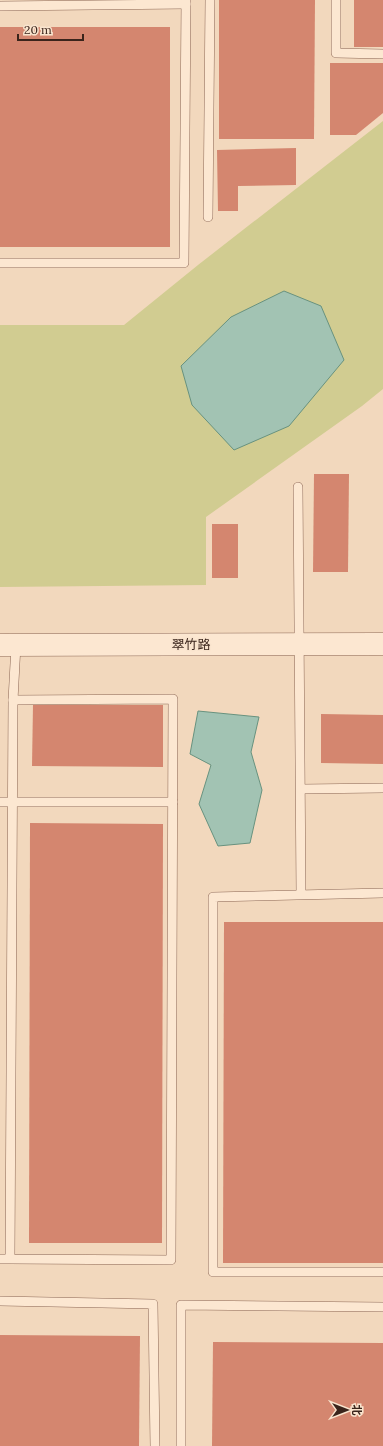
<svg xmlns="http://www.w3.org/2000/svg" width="383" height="1446" font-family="Lora,'Noto Sans SC',serif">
	<rect width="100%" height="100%" fill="#f2d8bd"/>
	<polygon fill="#d1cc91" points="383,121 383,389 362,406 206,517 206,585 0,587 0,325 124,325 198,265"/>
	<g fill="#a2c3b3" stroke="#68927f">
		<polygon points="284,291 321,306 344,360 289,426 234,450 192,405 181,366 231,317"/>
		<polygon points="198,711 259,717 251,752 262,790 250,843 218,846 199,804 211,765 190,754"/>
	</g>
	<g fill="#d4866f">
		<polygon points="219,0 315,0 314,139 219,139"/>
		<rect x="354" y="0" width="29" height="47"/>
		<rect x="0" y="27" width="170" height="220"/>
		<polygon points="330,63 383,63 383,113 356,135 330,135"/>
		<polygon points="296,148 296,185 238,186 238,211 218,211 217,150"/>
		<polygon points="314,474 349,474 348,572 313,572"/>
		<rect x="212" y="524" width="26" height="54"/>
		<polygon points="33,705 163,705 163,767 32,766"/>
		<polygon points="321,714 383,715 383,764 321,763"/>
		<polygon points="30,823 163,824 162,1243 29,1243"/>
		<polygon points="224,922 383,922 383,1263 223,1263"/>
		<polygon points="0,1335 140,1336 139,1446 0,1446"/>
		<polygon points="213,1342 383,1343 383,1446 212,1446"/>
	</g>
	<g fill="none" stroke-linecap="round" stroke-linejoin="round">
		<g stroke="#8c6755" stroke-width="10">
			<g id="service">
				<polyline points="336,0 336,53 383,54"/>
				<polyline points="0,6 186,4"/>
				<polyline points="208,217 210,0"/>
				<polyline points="0,263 184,263 186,0"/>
				<polyline points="298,487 301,894"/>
				<polyline points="13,700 16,645"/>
				<polyline points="301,789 383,788"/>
				<polyline points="0,802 173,802"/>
				<polyline points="383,893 213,897 213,1272 383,1272"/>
				<polyline points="0,1259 10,1259 171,1260 173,699 13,700 10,1259"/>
				<polyline points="0,1301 153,1304 155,1446"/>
				<polyline points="181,1446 181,1305 383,1307"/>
			</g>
		</g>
		<g stroke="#8c6755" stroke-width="23">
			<polyline id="tertiary" points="0,645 383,644"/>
		</g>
		<use href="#service" stroke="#fce7d1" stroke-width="9"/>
		<use href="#tertiary" stroke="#fce7d1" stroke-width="22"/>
	</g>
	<g text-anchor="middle" stroke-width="3" stroke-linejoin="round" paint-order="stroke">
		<g font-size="13" fill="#3a241b" stroke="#f9e4ce">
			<text x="191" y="649">翠竹路</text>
		</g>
	</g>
	<g transform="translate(347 1410) rotate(90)" stroke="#f9e4ce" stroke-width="3" paint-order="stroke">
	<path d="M0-3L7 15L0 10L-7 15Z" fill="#3a241b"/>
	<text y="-6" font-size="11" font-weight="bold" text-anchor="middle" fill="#3a241b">北</text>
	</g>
	<path d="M18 34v6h65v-6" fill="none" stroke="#3a241b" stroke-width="2"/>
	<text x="24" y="34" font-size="12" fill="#3a241b" stroke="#f9e4ce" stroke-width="3" paint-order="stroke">20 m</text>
</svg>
